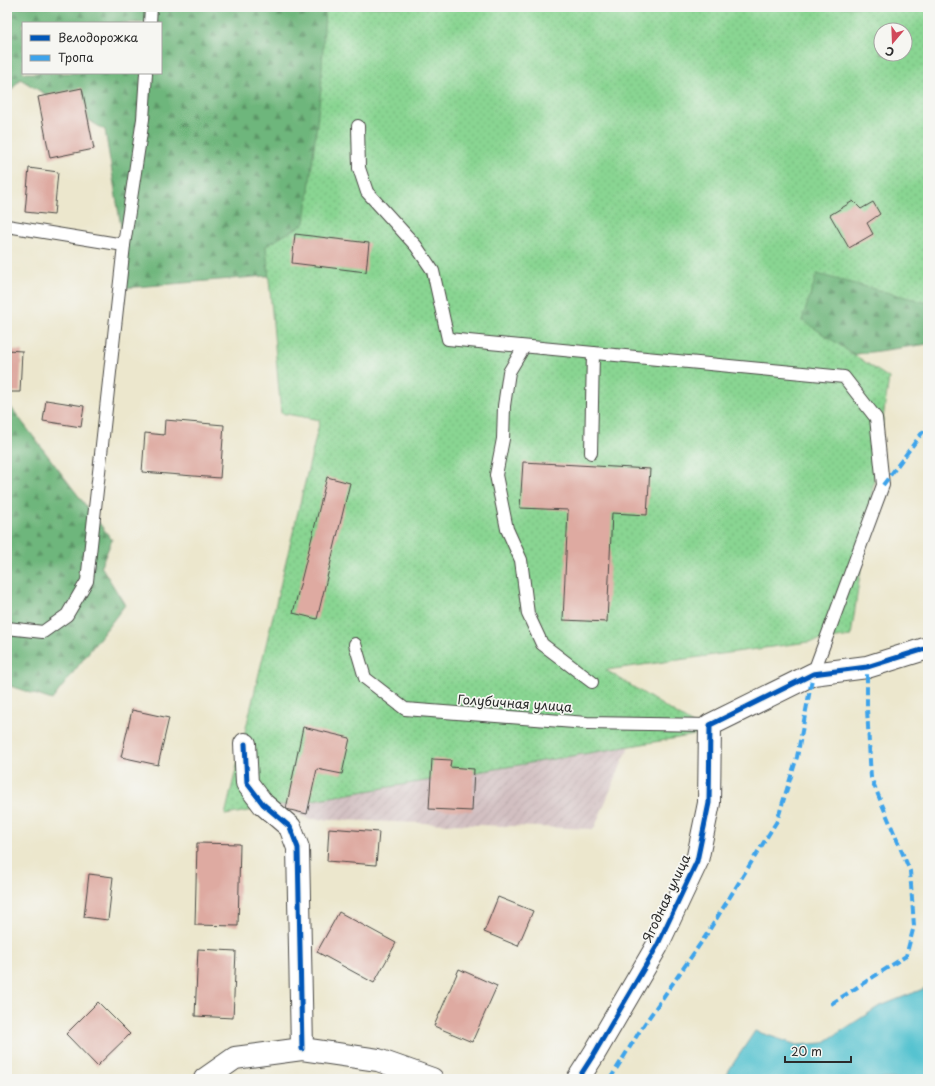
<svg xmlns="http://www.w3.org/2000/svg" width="935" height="1086" font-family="'Playpen Sans',sans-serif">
	<defs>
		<pattern id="industrial-furrows" width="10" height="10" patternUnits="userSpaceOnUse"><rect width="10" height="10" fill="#d2bfc1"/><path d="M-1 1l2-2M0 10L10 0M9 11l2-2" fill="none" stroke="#b4a4a6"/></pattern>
		<pattern id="forest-firs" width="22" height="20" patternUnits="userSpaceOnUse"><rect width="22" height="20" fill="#6eb67c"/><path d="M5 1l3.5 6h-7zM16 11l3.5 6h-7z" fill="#5b9466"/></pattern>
		<pattern id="park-dots" width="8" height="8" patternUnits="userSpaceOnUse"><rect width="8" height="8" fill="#89d592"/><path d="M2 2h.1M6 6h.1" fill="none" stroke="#76b77e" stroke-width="1.8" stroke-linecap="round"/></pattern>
	</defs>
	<rect width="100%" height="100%" fill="#f6f6f2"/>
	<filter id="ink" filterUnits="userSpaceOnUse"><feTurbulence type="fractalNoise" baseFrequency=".025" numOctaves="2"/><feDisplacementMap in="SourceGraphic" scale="8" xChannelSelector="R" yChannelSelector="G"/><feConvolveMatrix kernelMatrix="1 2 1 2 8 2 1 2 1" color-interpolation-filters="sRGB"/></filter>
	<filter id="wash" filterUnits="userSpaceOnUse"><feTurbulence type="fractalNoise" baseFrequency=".012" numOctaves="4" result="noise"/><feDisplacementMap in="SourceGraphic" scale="16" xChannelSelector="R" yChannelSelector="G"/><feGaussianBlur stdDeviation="0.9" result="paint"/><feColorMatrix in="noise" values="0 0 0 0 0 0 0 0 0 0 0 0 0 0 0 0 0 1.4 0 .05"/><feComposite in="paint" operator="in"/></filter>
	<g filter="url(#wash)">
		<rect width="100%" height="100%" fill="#ece7cd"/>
		<polygon fill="url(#industrial-furrows)" points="629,746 594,829 309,819 273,804"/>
		<g fill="url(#forest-firs)" stroke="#4c7054" fill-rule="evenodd">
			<path d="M 7,7 L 928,7 L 928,344 L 850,355 L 314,272 L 124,288 L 124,245 L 105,130 L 20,79 L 7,96 ZM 23,23 L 161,23 L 161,73 L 23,73 ZM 881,30 L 905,30 L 905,54 L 881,54 Z"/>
			<polygon points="7,402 112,540 101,566 125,605 52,700 7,685"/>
		</g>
		<path fill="url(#park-dots)" stroke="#5a805e" fill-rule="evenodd" d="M 325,7 L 928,7 L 928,303 L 817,274 L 802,320 L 889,378 L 851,636 L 606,670 L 707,733 L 225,815 L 320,420 L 281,413 L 266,246 L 305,223 L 321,89 ZM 881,30 L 905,30 L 905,54 L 881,54 Z"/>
		<polygon fill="#57c3d0" stroke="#41777e" points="928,987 928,1079 723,1079 755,1031 797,1045 823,1043 878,1007"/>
		<g id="blocks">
			<g fill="#deaaa1">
				<polygon points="82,88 94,149 50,158 38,97"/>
				<polygon points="29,168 58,172 54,215 25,212"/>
				<polygon points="853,201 861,209 873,202 880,214 867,223 873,234 849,248 830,215"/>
				<polygon points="295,234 369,243 366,272 292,263"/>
				<polygon points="7,350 22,351 20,392 7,392"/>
				<polygon points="46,400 84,406 81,427 43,421"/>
				<polygon points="165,420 224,425 220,478 142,472 145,433 164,435"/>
				<polygon points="523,462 650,469 647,515 612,513 607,622 563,620 568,510 520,508"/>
				<polygon points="327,477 350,483 317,619 293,613"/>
				<polygon points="132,710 169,718 158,765 121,757"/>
				<polygon points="303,727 350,738 342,774 317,769 307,814 286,809"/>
				<polygon points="432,759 451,760 450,767 474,769 472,811 429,809"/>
				<polygon points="329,828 379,832 376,865 327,861"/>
				<polygon points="197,843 240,844 238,926 195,925"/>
				<polygon points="89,874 113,877 108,920 84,917"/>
				<polygon points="498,897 533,911 518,946 484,932"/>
				<polygon points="339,912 396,943 374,983 317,952"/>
				<polygon points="198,949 236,951 233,1018 195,1016"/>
				<polygon points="459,969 497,986 472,1042 434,1026"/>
				<polygon points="98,1002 130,1034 97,1066 66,1034"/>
			</g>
		</g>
	</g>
	<g filter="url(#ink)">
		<use href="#blocks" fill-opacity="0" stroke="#484743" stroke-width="1"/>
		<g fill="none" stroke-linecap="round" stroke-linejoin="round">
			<g stroke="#484743" stroke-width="14">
				<g id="service">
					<polyline points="150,23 151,7"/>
					<polyline points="358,126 359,168 367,192 416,246 433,271 448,339 844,377 876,418 883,485 813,674"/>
					<polyline points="7,226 124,245 143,119 146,73"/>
					<polyline points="524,347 509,372 504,406 503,439 496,475 507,529 521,560 528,614 542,644 592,682"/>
					<polyline points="591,453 593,353"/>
					<polyline points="7,628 43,632 67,615 87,581 124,245"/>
					<polyline points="355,644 365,678 405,709 587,723 710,725"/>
				</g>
			</g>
			<g stroke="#484743" stroke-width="24">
				<g id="minor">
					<polyline points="245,744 247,783 263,804 290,827 298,848 302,1049"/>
					<polyline points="205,1079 235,1058 302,1049 378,1060 432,1079"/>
					<polyline points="578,1079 594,1054 657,946 697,861 709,803 710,725 813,674 867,667 928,648"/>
				</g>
			</g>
			<use href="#service" stroke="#fff" stroke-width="12"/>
			<use href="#minor" stroke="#fff" stroke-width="22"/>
			<g stroke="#3ea3eb" stroke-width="4" stroke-dasharray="8 4" stroke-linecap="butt">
				<polyline points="883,485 928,425"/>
				<polyline points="831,1004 906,956 914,926 910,871 871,778 867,709 867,667"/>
				<polyline points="610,1079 641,1029 705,937 777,821 797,757 813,674"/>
			</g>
			<g stroke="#f6f6f2" stroke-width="8">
				<g id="cycleway">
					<polyline points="245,744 247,783 263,804 290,827 298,848 302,1049"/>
					<polyline points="578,1079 594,1054 657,946 697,861 709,803 710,725 813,674 867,667 928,648"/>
				</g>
			</g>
			<use href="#cycleway" stroke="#0057b8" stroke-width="5"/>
		</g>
	</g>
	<g text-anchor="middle" stroke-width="3.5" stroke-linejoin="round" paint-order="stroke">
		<g font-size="13" fill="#2b2b2b" stroke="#f6f6f2">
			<text transform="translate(515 703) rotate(4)" y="5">Голубичная улица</text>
			<text transform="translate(666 898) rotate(-65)" y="5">Ягодная улица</text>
		</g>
	</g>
	<rect width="935" height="1086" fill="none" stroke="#f6f6f2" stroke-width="24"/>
	<rect x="22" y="22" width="140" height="52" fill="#f6f6f2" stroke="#a5a5a2"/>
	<rect x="30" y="35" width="20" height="6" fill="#0057b8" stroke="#a5a5a2"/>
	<text x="58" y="42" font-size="12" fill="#2b2b2b">Велодорожка</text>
	<rect x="30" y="55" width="20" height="6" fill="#3ea3eb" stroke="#a5a5a2"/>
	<text x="58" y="62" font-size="12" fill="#2b2b2b">Тропа</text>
	<g transform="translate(893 42) rotate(199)"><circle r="19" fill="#f6f6f2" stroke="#a5a5a2"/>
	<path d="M0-3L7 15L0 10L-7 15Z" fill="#d1495b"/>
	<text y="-6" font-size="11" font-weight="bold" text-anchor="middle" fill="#2b2b2b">С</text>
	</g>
	<path d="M785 1056v6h66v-6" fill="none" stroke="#2b2b2b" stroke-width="2"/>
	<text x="791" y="1056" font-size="12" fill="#2b2b2b" stroke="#f6f6f2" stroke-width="3" paint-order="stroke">20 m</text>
</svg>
